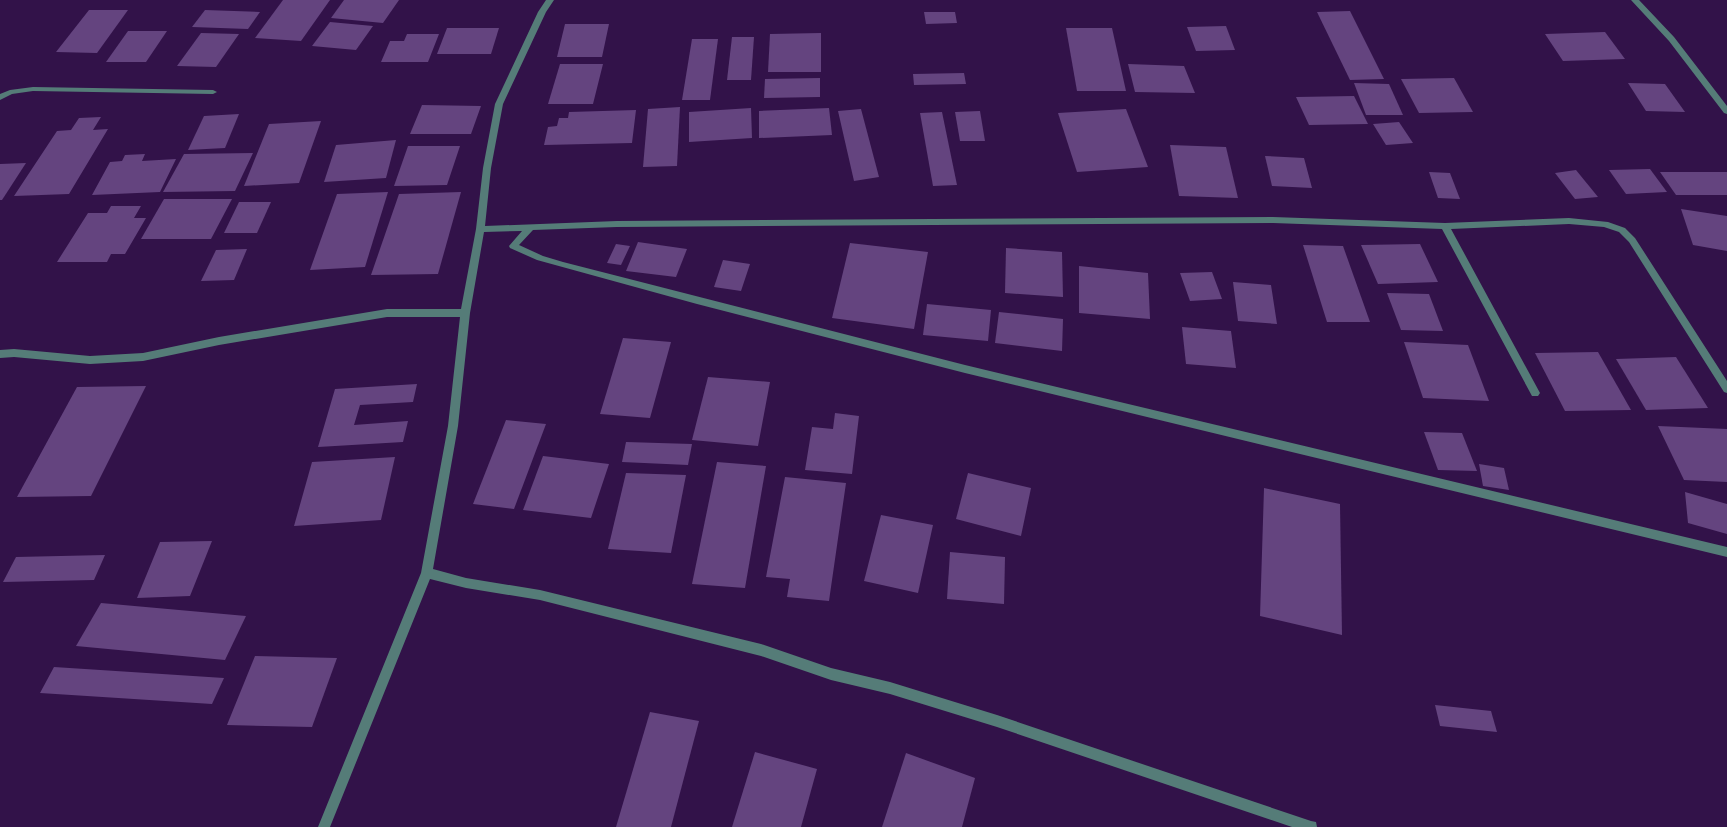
<svg xmlns="http://www.w3.org/2000/svg" width="1727" height="827" font-family="'Noto Sans',sans-serif">
	<rect width="100%" height="100%" fill="#321249"/>
	<g fill="#64447f">
		<polygon points="283,0 330,0 301,41 255,38"/>
		<polygon points="344,0 399,0 383,23 331,18"/>
		<polygon points="89,10 128,10 97,53 56,52"/>
		<polygon points="205,10 260,12 248,29 192,27"/>
		<polygon points="1350,11 1384,79 1350,80 1317,12"/>
		<polygon points="924,12 955,12 957,23 926,24"/>
		<polygon points="330,22 373,26 356,50 312,46"/>
		<polygon points="565,24 609,24 602,57 557,57"/>
		<polygon points="1226,26 1235,50 1196,51 1187,27"/>
		<polygon points="447,28 499,28 491,54 437,54"/>
		<polygon points="1066,28 1112,28 1126,91 1077,91"/>
		<polygon points="128,31 167,31 146,62 106,62"/>
		<polygon points="1605,32 1625,59 1563,61 1545,34"/>
		<polygon points="201,33 239,34 216,67 177,66"/>
		<polygon points="821,33 821,72 768,72 770,34"/>
		<polygon points="407,34 439,34 428,62 381,62 390,41 404,41"/>
		<polygon points="732,37 754,37 751,80 727,80"/>
		<polygon points="692,39 718,39 710,100 682,100"/>
		<polygon points="560,64 603,64 593,104 548,104"/>
		<polygon points="1128,64 1184,66 1195,93 1135,92"/>
		<polygon points="964,73 966,84 914,85 913,74"/>
		<polygon points="820,78 820,97 764,98 765,79"/>
		<polygon points="1454,78 1473,112 1419,113 1401,79"/>
		<polygon points="1354,83 1389,84 1403,115 1366,115"/>
		<polygon points="1628,83 1665,84 1685,112 1646,111"/>
		<polygon points="1354,96 1368,124 1309,125 1296,97"/>
		<polygon points="422,105 481,106 471,134 410,134"/>
		<polygon points="680,107 677,166 643,167 648,109"/>
		<polygon points="751,108 752,138 689,142 689,112"/>
		<polygon points="829,108 832,135 759,138 759,111"/>
		<polygon points="861,109 879,177 854,181 838,111"/>
		<polygon points="1126,109 1148,167 1077,172 1058,113"/>
		<polygon points="636,110 632,143 544,145 548,127 557,126 559,118 568,118 569,112"/>
		<polygon points="980,111 985,141 960,141 955,112"/>
		<polygon points="942,112 957,185 933,186 920,113"/>
		<polygon points="239,114 225,148 188,150 204,116"/>
		<polygon points="101,117 93,130 108,129 69,194 14,196 57,131 71,130 79,118"/>
		<polygon points="321,121 299,183 244,186 269,124"/>
		<polygon points="1399,122 1413,143 1386,145 1373,124"/>
		<polygon points="396,140 386,178 324,182 336,145"/>
		<polygon points="1170,145 1226,147 1238,198 1179,196"/>
		<polygon points="408,146 460,146 447,185 394,186"/>
		<polygon points="253,153 235,191 163,192 184,154"/>
		<polygon points="145,154 142,161 176,159 160,192 92,195 110,162 122,161 125,155"/>
		<polygon points="1265,156 1304,158 1312,188 1272,186"/>
		<polygon points="26,163 2,200 0,200 0,164"/>
		<polygon points="1650,169 1667,192 1626,194 1609,170"/>
		<polygon points="1576,170 1598,197 1575,199 1555,173"/>
		<polygon points="1429,172 1450,173 1460,199 1438,198"/>
		<polygon points="1660,172 1727,172 1727,195 1676,195"/>
		<polygon points="388,192 365,267 310,270 337,194"/>
		<polygon points="461,192 438,274 371,275 399,194"/>
		<polygon points="164,199 232,199 211,239 141,239"/>
		<polygon points="239,202 271,202 257,233 224,233"/>
		<polygon points="111,206 141,206 134,218 146,218 125,254 111,254 107,262 57,262 88,213 107,213"/>
		<polygon points="1681,209 1727,216 1727,251 1693,245"/>
		<polygon points="638,242 687,249 676,277 626,271"/>
		<polygon points="850,243 928,252 914,329 832,318"/>
		<polygon points="616,244 630,246 621,265 607,263"/>
		<polygon points="1420,244 1438,282 1378,284 1361,245"/>
		<polygon points="1303,245 1343,246 1370,322 1327,322"/>
		<polygon points="1006,248 1062,252 1063,297 1005,293"/>
		<polygon points="247,249 234,280 201,281 216,250"/>
		<polygon points="723,260 750,264 741,291 714,287"/>
		<polygon points="1079,266 1148,273 1150,319 1079,313"/>
		<polygon points="1212,272 1222,299 1190,301 1180,273"/>
		<polygon points="1233,282 1271,285 1277,324 1238,321"/>
		<polygon points="1387,293 1429,294 1443,331 1401,330"/>
		<polygon points="927,304 991,310 988,341 923,335"/>
		<polygon points="999,312 1063,319 1062,351 995,343"/>
		<polygon points="1182,327 1231,331 1236,368 1186,364"/>
		<polygon points="623,338 671,342 650,418 600,414"/>
		<polygon points="1404,342 1468,345 1489,401 1423,398"/>
		<polygon points="1598,352 1631,410 1565,411 1535,353"/>
		<polygon points="1676,357 1708,408 1646,410 1616,359"/>
		<polygon points="708,377 770,382 758,446 692,440"/>
		<polygon points="417,384 413,402 360,405 354,425 408,421 403,442 318,447 335,389"/>
		<polygon points="146,386 91,496 17,497 77,387"/>
		<polygon points="835,413 859,416 852,474 805,470 812,427 833,429"/>
		<polygon points="506,420 546,424 514,509 473,504"/>
		<polygon points="1658,426 1727,429 1727,482 1684,480"/>
		<polygon points="1424,432 1462,433 1477,471 1438,470"/>
		<polygon points="626,442 692,444 688,465 622,462"/>
		<polygon points="543,456 609,464 591,518 523,510"/>
		<polygon points="395,457 381,520 294,526 312,462"/>
		<polygon points="717,462 766,466 745,588 692,584"/>
		<polygon points="1479,464 1504,468 1509,490 1483,486"/>
		<polygon points="626,473 686,475 671,553 608,549"/>
		<polygon points="968,473 1031,488 1021,536 956,519"/>
		<polygon points="785,477 846,483 829,601 787,597 790,579 766,577"/>
		<polygon points="1264,488 1340,504 1342,635 1260,616"/>
		<polygon points="1685,492 1727,504 1727,534 1688,523"/>
		<polygon points="881,515 933,525 918,593 864,581"/>
		<polygon points="212,541 190,596 137,598 160,542"/>
		<polygon points="950,552 1005,557 1004,604 947,599"/>
		<polygon points="105,555 94,580 3,582 16,557"/>
		<polygon points="101,603 246,616 225,660 76,646"/>
		<polygon points="255,656 337,658 312,727 227,725"/>
		<polygon points="54,667 224,678 212,704 40,693"/>
		<polygon points="1435,705 1491,711 1497,732 1440,726"/>
		<polygon points="650,712 699,721 671,827 616,827"/>
		<polygon points="755,752 817,769 801,827 732,827"/>
		<polygon points="906,753 975,778 962,827 882,827"/>
	</g>
	<g fill="none" stroke-linecap="round" stroke-linejoin="round">
		<g fill="#557c78" fill-rule="evenodd">
			<polygon points="546,0 554,0 546,12 503,104 491,168 485,226 617,221 1273,217 1445,223 1569,218 1608,222 1625,228 1635,238 1727,381 1727,393 1724,392 1629,242 1619,232 1604,227 1569,224 1451,229 1540,393 1538,396 1532,396 1442,229 1273,223 617,227 533,230 519,245 543,256 563,262 965,365 1727,547 1727,557 965,373 697,304 537,260 510,248 509,246 522,231 484,232 470,313 458,426 433,569 466,578 540,590 761,644 831,668 890,682 997,715 1311,821 1316,822 1317,827 1292,827 997,727 890,694 831,680 761,656 540,600 466,588 430,579 330,827 318,827 421,573 448,426 460,317 387,317 219,345 143,361 90,364 14,357 0,358 0,350 14,349 90,356 143,353 219,337 387,309 461,309 476,229 483,168 495,104 538,12"/>
			<polygon points="1631,0 1639,0 1674,37 1727,106 1727,114 1724,113 1669,41"/>
			<polygon points="33,87 213,90 217,92 213,94 33,91 12,94 0,100 0,94 10,90"/>
		</g>
	</g>
</svg>
